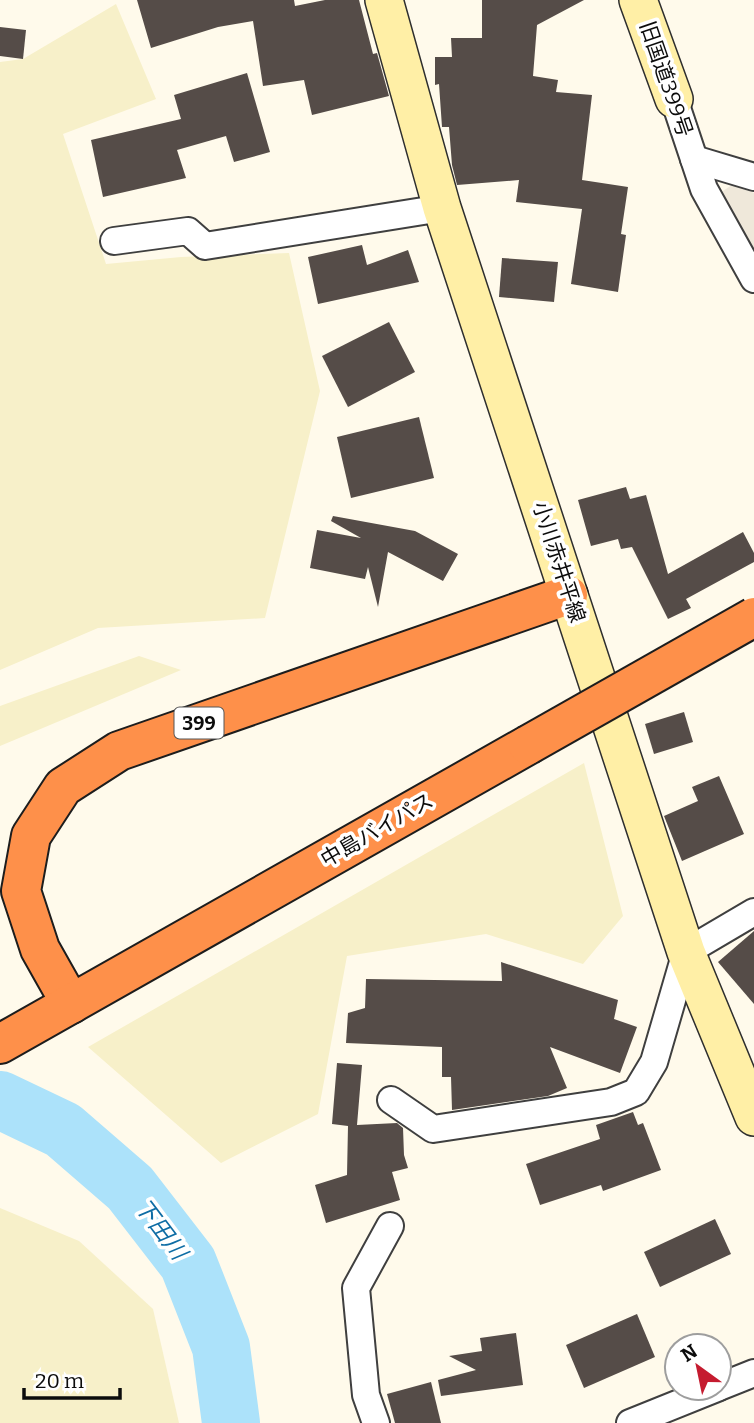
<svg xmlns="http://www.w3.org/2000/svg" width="754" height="1423" font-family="Bitter,'Noto Sans JP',serif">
	<rect width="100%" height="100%" fill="#fffaeb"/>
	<g fill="#f7f0c9">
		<polygon points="116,4 156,99 63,134 106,264 181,257 289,253 320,391 265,618 98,628 0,670 0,62 23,59"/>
		<polygon points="139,656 181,670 0,746 0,706"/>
		<polygon points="584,763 623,916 583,964 486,934 347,956 318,1114 221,1163 88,1047"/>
		<polygon points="0,1208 79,1241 153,1309 179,1423 0,1423"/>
	</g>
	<polygon fill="#efe8da" points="732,185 754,193 754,251 723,196 723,191"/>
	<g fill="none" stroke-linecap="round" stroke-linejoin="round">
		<polyline stroke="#ace2fa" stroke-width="58" points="0,1100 63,1130 130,1188 188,1263 221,1347 231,1423"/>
	</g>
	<g fill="#554c48">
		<polygon points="137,0 294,0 295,6 325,0 359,0 373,54 377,53 389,96 312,115 304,80 263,86 253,21 218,27 151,48"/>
		<polygon points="482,0 584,0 537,25 533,76 558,80 556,92 592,95 582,180 628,187 621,234 626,235 618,292 571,284 582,209 516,202 519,180 457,185 452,165 449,127 442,127 439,84 435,85 435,57 452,57 451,38 482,38"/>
		<polygon points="0,27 26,30 23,59 0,56"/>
		<polygon points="247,73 270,152 234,162 226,136 177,150 186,178 103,197 91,140 181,119 174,95"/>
		<polygon points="362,245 367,265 408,250 419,282 318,304 308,257"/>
		<polygon points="502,258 558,262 554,302 499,297"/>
		<polygon points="389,322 415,372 348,407 322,356"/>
		<polygon points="419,417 434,478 351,498 337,437"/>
		<polygon points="626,487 630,499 646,495 668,574 743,532 754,553 754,562 686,599 691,608 668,619 632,547 621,549 618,539 591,546 578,500"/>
		<polygon points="333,516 415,531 458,554 443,581 388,552 378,607 368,567 365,579 310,568 317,530 361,538 331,521"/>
		<polygon points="684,712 693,742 654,754 645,724"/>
		<polygon points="719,776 744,834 682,861 664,816 698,801 692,787"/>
		<polygon points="754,931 754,1004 718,962"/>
		<polygon points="501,962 618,1000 614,1019 637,1027 620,1073 550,1047 567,1088 548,1096 452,1110 451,1077 442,1077 442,1047 346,1043 348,1013 365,1008 366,979 502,981"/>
		<polygon points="337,1063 362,1065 357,1125 397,1123 403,1128 404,1155 408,1168 392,1172 400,1200 326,1223 315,1185 347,1175 348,1126 332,1124"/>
		<polygon points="633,1112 638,1125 643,1123 661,1170 603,1191 601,1185 540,1205 526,1164 600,1139 596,1125"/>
		<polygon points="715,1219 731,1254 660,1287 644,1252"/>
		<polygon points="637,1314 655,1357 584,1388 566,1345"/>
		<polygon points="516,1333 523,1385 441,1396 438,1380 476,1370 449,1356 482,1351 480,1338"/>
		<polygon points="431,1382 441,1423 395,1423 387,1394"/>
	</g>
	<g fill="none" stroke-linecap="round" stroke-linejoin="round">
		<g stroke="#3f3f3f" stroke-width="30">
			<g id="street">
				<polyline points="674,99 704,189 754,279"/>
				<polyline points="694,159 754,177"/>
				<polyline points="114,241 188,231 205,246 442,208"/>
				<polyline points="391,1100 433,1129 611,1102 636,1092 654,1062 686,952 754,912"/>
				<polyline points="719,1387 754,1373"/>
				<polyline points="376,1423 366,1395 356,1288 390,1226"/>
				<polyline points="630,1423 717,1388"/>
			</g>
		</g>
		<g stroke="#2e2e2e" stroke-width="40">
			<g id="secondary">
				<polyline points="384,0 442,208 686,952 754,1117"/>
				<polyline points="638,0 674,99"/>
			</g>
		</g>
		<g stroke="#1d1d1d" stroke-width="42">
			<g id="highway">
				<polyline points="71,1004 40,949 21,891 31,836 63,787 119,751 568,595"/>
				<polyline points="0,1044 528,745"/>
			</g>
		</g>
		<use href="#street" stroke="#fff" stroke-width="26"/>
		<use href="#secondary" stroke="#ffefa6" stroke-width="37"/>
		<use href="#highway" stroke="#fe904a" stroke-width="38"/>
		<g stroke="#1d1d1d" stroke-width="42" stroke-linecap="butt">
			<polyline id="highway-bridge" points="528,745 754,617"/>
		</g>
		<use href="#highway-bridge" stroke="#fe904a" stroke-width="38"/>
	</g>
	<g text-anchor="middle" stroke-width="7" stroke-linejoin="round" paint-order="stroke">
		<rect fill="#fff" stroke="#555" stroke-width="2" x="174.5" y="707.5" width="49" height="31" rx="5"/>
		<g font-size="19" font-weight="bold" fill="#0c0c0c">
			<text x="199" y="730">399</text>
		</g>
		<g font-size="21" fill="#0c0c0c" stroke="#fff">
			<text transform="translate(666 79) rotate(71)" y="7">旧国道399号</text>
			<text transform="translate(559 562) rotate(72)" y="7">小川赤井平線</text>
			<text transform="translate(377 830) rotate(-30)" y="7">中島バイパス</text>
		</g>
		<g font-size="23" font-style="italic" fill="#0e6da5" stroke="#fff">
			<text transform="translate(161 1229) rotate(53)" y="8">下田川</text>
		</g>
	</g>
	<g transform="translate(698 1367) rotate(327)"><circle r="33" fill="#ffffff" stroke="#9e9e9e" stroke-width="2"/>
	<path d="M0-5L12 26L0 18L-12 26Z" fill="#c51b2f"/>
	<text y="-10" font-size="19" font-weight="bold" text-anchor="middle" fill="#0c0c0c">N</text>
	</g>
	<path d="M24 1388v10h96v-10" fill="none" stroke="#0c0c0c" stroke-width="3.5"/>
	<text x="35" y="1388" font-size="21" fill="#0c0c0c" stroke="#ffffff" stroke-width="5" paint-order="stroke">20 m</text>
</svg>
